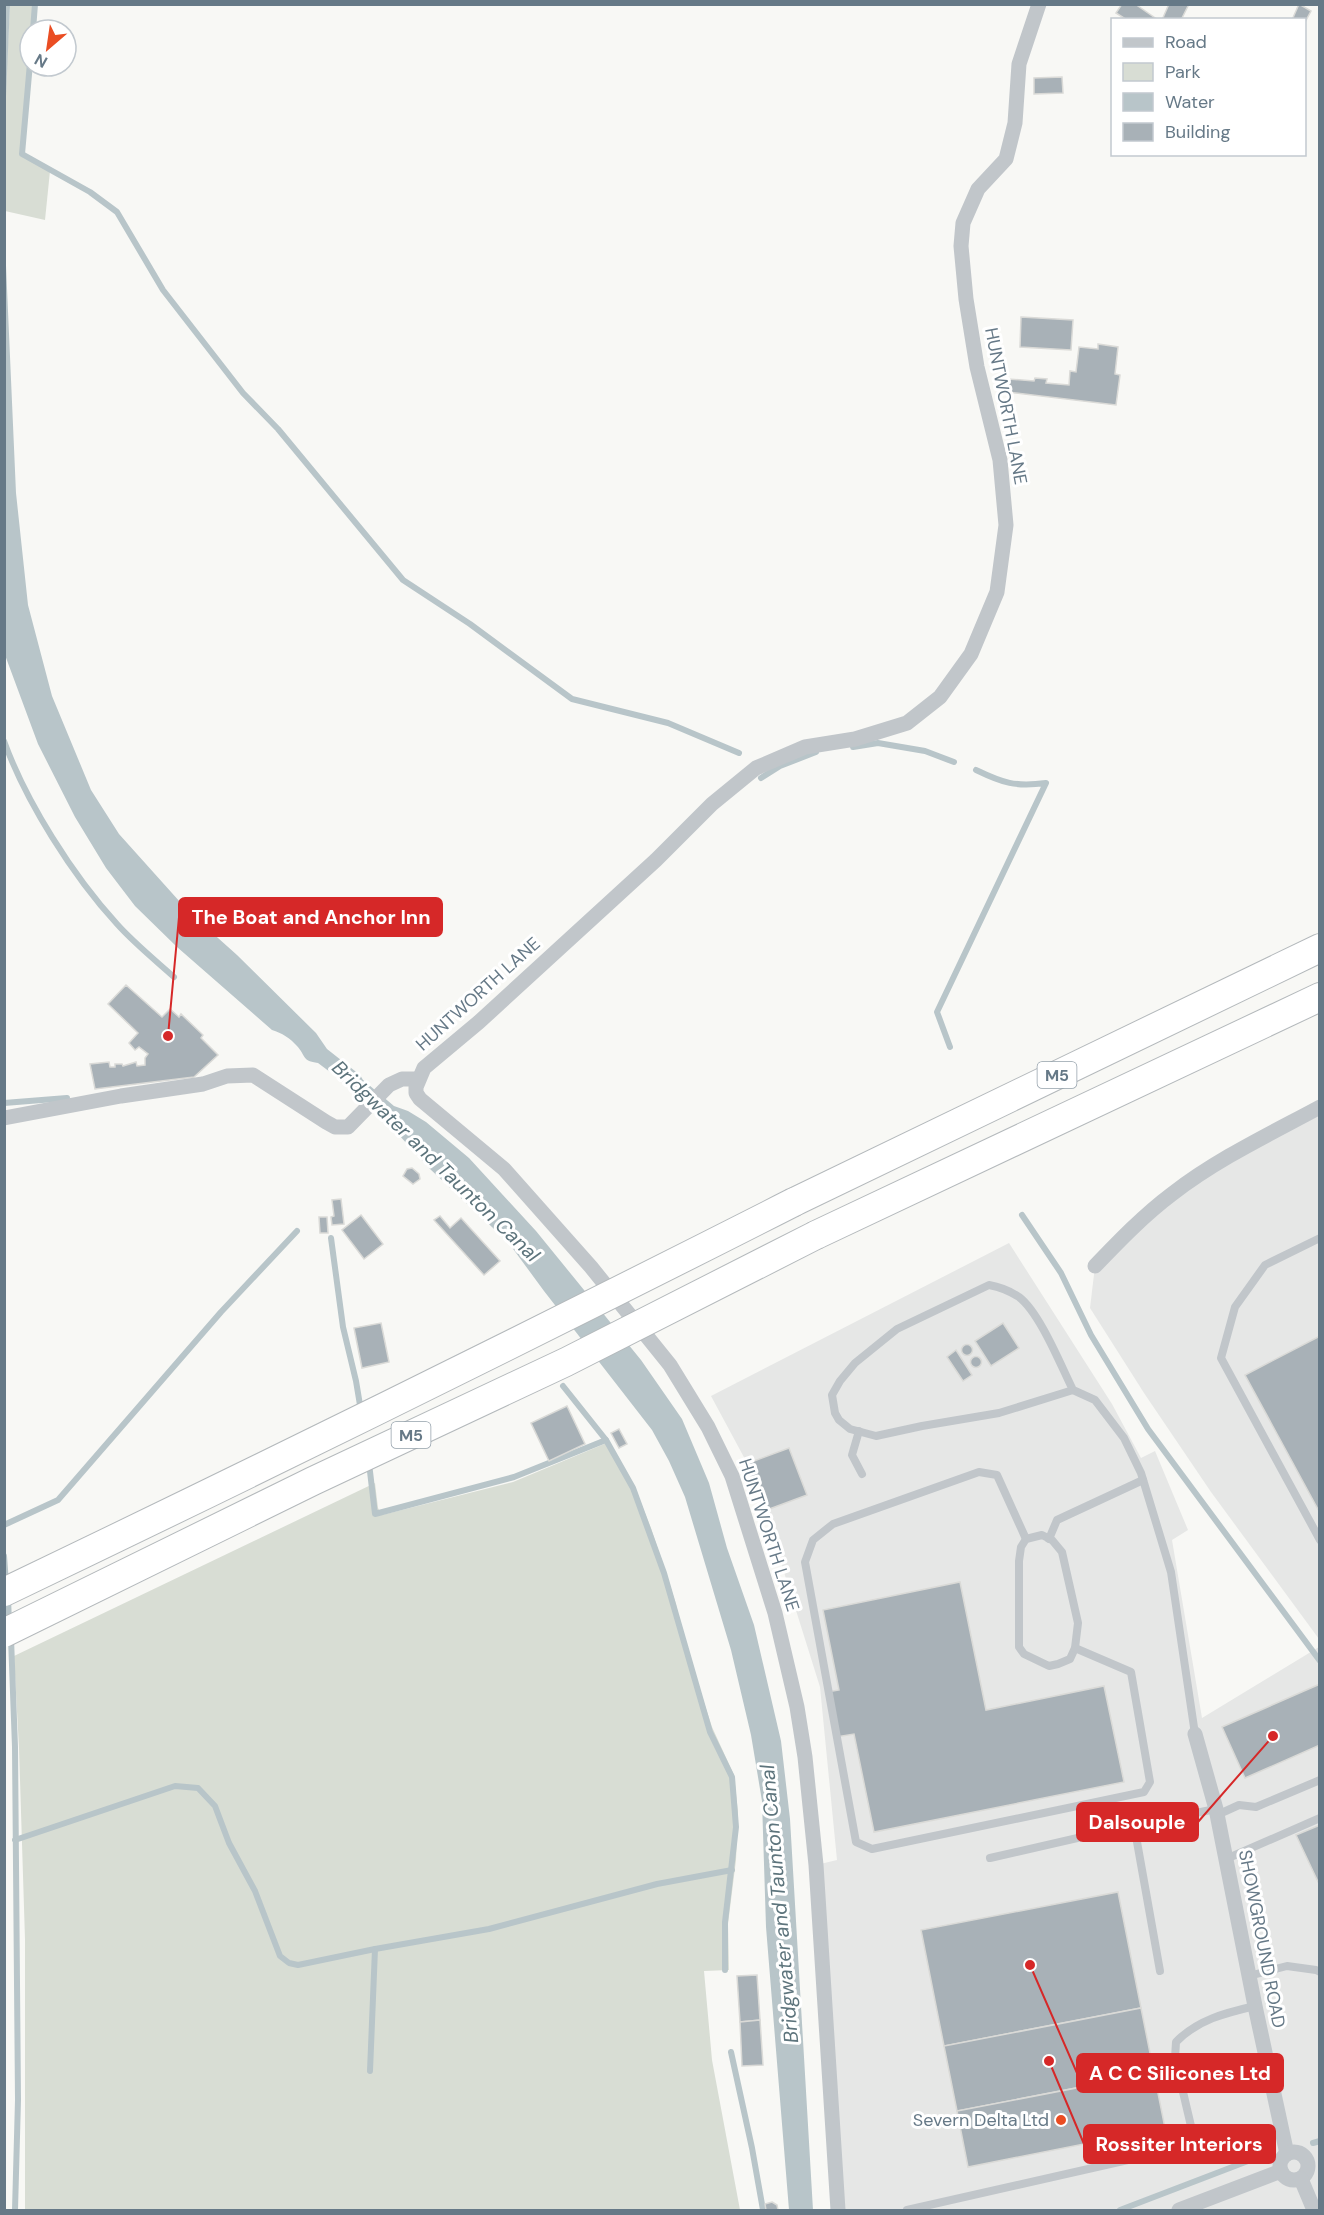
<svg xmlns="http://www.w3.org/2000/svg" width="1324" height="2215" font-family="'DM Sans',sans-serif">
	<rect width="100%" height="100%" fill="#f8f8f5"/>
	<g fill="#e6e7e6">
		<polygon points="1319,1107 1319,1639 1211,1492 1144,1393 1090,1308 1095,1266 1172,1193"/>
		<polygon points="1009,1243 1112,1404 1141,1458 1155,1451 1188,1530 1172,1540 1202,1718 1319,1647 1319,2210 837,2210 816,1865 837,1860 820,1687 773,1537 746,1461 711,1396"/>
	</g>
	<g fill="#d8ddd4">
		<polygon points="10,5 35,5 33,30 30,30 30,61 22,154 50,171 45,220 5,211 4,119"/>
		<polygon points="609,1442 635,1488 651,1528 676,1604 684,1641 712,1727 734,1775 738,1812 736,1860 728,1924 729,1970 704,1971 712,2060 740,2210 25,2210 25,1939 19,1748 14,1656 375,1483 378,1508 382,1515 513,1482"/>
	</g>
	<g fill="#b8c5c9">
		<polygon points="10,5 5,119 4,5"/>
		<path d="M 4,220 L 16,493 L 28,605 L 52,696 L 91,790 L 119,834 L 189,912 L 237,955 L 316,1033 L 327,1049 L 360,1075 L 363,1080 L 394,1106 L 408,1111 L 426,1122 L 469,1158 L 536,1231 L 641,1360 L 682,1419 L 709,1483 L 727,1548 L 754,1625 L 781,1741 L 790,1819 L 813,2210 L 789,2210 L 766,1927 L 762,1801 L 751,1735 L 731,1650 L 685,1497 L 669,1461 L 652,1430 L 544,1291 L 508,1242 L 430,1169 L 366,1099 L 318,1063 C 302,1061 306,1056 297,1046 C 290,1038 282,1033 272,1030 L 177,947 L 135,906 L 106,868 L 75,817 L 38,744 L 5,655 Z"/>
	</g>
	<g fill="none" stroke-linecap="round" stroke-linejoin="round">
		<g stroke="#b8c5c9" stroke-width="6">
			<polyline points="33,30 35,4"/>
			<polyline points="30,63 22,154 90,192 117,212 163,290 243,393 278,429 403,580 470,624 572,699 668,723 739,753"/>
			<path d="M 4,741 C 26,802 73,876 117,924 C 134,943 155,960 174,977"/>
			<polyline points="853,747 878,743 925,751 954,762"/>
			<polyline points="761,778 780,766 816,752"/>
			<path d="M 950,1047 L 937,1012 L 1046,783 C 1015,787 1003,783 976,770"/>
			<polyline points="4,1103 67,1098"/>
			<polyline points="1022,1215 1061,1273 1091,1335 1148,1429 1320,1661"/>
			<polyline points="331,1238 343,1327 356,1381 361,1411"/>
			<polyline points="563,1386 606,1440 633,1488 664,1573 710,1732 732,1777 736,1827 725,1922 725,1970"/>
			<polyline points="369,1463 375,1514 514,1477 606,1440"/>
			<polyline points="4,1525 58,1500 221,1312 297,1231"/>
			<polyline points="4,1556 6,1583"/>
			<polyline points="8,1599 9,1622"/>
			<polyline points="11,1638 15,1747 18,2100 15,2210"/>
			<polyline points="15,1840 175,1786 198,1788 215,1806 229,1843 255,1891 280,1956 289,1963 298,1965 375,1949 489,1929 657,1884 732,1870"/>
			<polyline points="731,2052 752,2148 763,2210"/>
			<polyline points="370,2071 375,1949"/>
			<polyline points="1313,2143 1320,2141"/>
			<polyline points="1120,2210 1248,2161"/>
		</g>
	</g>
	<g fill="#a8b1b7" stroke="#dadad7" stroke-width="1.5">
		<polygon points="1122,4 1135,4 1158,20 1127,20 1116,13"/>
		<polygon points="1169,4 1189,4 1181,20 1162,20"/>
		<polygon points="1299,4 1311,11 1304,24 1304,20 1292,20"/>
		<polygon points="1062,77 1063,93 1034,94 1034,78"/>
		<polygon points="1021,317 1073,320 1071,350 1020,347"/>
		<polygon points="1098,344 1118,347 1115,374 1120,375 1116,405 1007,392 1008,379 1034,381 1035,378 1047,379 1046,383 1069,385 1070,371 1076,372 1079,347 1098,349"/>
		<polygon points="126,985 162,1017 170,1009 179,1017 181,1014 203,1035 201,1038 218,1055 194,1077 95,1089 90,1064 109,1062 110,1067 115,1067 115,1064 122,1064 123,1066 136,1062 137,1066 145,1065 145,1058 148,1054 139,1047 135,1050 129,1043 138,1033 108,1004"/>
		<polygon points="412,1168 419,1174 420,1179 413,1184 403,1176 407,1169"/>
		<polygon points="341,1199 344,1224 332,1225 331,1217 334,1216 332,1200"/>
		<polygon points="361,1215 383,1244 364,1259 342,1230"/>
		<polygon points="440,1216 450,1228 461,1218 500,1261 484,1275 434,1220"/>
		<polygon points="319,1217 327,1217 328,1233 320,1233"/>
		<polygon points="381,1323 389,1362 362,1368 354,1328"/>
		<polygon points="1003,1323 1019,1348 991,1366 975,1341"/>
		<polygon points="1320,1336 1320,1513 1245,1375"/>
		<circle cx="967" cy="1350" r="5.5"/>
		<polygon points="956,1350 972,1375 963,1381 947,1357"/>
		<circle cx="976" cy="1362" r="5.5"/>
		<polygon points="567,1406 585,1444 549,1461 531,1423"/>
		<polygon points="619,1429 627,1444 619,1448 611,1433"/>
		<polygon points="789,1448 807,1495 764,1511 746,1464"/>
		<polygon points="960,1582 986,1710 1104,1686 1124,1782 874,1832 854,1734 836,1737 827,1692 839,1690 823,1610"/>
		<polygon points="1320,1684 1320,1745 1245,1778 1222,1727"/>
		<polygon points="1320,1825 1320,1886 1296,1835"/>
		<polygon points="1118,1892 1141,2008 944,2046 921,1930"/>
		<polygon points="757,1975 760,2020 740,2022 737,1976"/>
		<polygon points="1141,2008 1154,2073 957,2111 944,2046"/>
		<polygon points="760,2020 763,2065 742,2066 740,2022"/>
		<polygon points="1154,2073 1165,2128 968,2167 957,2111"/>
		<polygon points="772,2202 777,2205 778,2210 766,2210 765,2204"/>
	</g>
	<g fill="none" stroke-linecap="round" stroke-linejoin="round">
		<g stroke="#b4b9bc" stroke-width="30">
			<g id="highway">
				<polyline points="794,1202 1320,948"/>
				<polyline points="816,1235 1320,997"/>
			</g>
		</g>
		<g stroke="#c1c6ca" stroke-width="8">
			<polyline points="1320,1238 1265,1265 1235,1307 1221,1358 1320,1540"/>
			<path d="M 1073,1390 C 1061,1366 1040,1313 1019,1297 C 1010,1291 1000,1287 989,1285 L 897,1329 L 855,1363 L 840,1381 L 832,1395 L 835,1413 L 839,1420 L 850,1429 L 876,1436 L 922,1426 L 999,1413 L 1073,1390 L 1095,1400 L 1124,1438 L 1141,1473 L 1171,1572 L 1195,1734"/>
			<polyline points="859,1431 852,1455 862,1474"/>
			<polygon points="1042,1535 1052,1540 1062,1552 1078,1623 1075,1648 1070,1659 1058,1664 1049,1666 1024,1654 1019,1647 1019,1561 1021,1547 1026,1539"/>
			<polyline points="1026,1539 997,1475 979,1472 833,1524 813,1540 805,1562 856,1842 872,1849 1144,1792 1150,1782 1131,1672 1075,1648"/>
			<polyline points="1049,1539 1057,1520 1143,1480"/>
			<polyline points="1217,1815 1239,1805 1256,1807 1320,1780"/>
			<polyline points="990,1858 1134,1825"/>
			<polyline points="1226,1859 1320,1818"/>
			<polyline points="1160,1971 1134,1825 1216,1809"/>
			<polyline points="1249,1976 1287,1966 1316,1970 1320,1972"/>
			<path d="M 907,2210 L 1172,2150 L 1188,2137 L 1191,2126 L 1175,2058 L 1176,2042 C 1197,2020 1225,2013 1255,2006"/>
		</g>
		<g stroke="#c1c6ca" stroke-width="15">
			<polyline points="4,1118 121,1096 203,1084 227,1076 253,1075 326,1122 335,1127 348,1127 389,1085 402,1079 418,1079"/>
			<path d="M 1095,1266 C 1119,1241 1144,1215 1172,1194 C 1217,1159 1270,1134 1320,1107"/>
			<polyline points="1195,1734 1216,1809 1255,2006 1287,2154"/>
			<circle cx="1294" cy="2166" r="14"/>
			<polyline points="1301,2179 1314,2210"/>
			<polyline points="838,2210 816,1865 805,1757 797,1707 775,1613 732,1476 708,1427 670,1365 591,1267 504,1169 420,1099 416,1093 416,1087 424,1068 479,1022 656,860 712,804 756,768 805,747 855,739 907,723 940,697 971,654 997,592 1006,525 1000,460 977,367 966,299 961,246 963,223 978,189 1006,159 1015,123 1019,64 1039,4"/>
			<polyline points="1179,2210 1281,2171"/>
		</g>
		<use href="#highway" stroke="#fff" stroke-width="28"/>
		<g stroke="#b4b9bc" stroke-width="30" stroke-linecap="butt">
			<g id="highway-bridge">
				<path d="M 4,1592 C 269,1465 532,1335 794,1202"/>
				<polyline points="4,1633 313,1481 566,1362 816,1235"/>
			</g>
		</g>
		<use href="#highway-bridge" stroke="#fff" stroke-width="28"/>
	</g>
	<circle fill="#ea4d23" stroke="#fff" stroke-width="2" cx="1061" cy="2120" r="6"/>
	<g text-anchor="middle" stroke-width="6" stroke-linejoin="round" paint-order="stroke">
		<g fill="#fff" stroke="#94a1ab" stroke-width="1.5">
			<rect x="1037.5" y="1062" width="39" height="26" rx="4.5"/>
			<rect x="391.5" y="1422" width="39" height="26" rx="4.5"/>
		</g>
		<g font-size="16" font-weight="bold" fill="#667987">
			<text x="1057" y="1081">M5</text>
			<text x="411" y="1441">M5</text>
		</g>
		<g font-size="18" fill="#667987" stroke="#fff">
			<text transform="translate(1006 406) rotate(79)" y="6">HUNTWORTH LANE</text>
			<text transform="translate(478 994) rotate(-42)" y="6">HUNTWORTH LANE</text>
			<text transform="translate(769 1535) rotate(72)" y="6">HUNTWORTH LANE</text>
			<text transform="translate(1262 1939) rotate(79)" y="6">SHOWGROUND ROAD</text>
		</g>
		<g font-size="18" fill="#667987" stroke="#fff" text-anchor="end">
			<text x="1049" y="2126">Severn Delta Ltd</text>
		</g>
		<g font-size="20" font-style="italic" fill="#5d747c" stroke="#fff">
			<text transform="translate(436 1161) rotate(44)" y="7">Bridgwater and Taunton Canal</text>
			<text transform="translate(779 1904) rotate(-95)" y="7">Bridgwater and Taunton Canal</text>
		</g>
	</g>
	<path fill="none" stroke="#d62828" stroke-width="2" d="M168 1036L179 917M1273 1736L1198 1822M1030 1965L1077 2073M1049 2061L1084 2144"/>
	<g fill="#d62828" stroke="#fff" stroke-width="2">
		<circle cx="168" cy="1036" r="6"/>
		<circle cx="1273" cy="1736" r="6"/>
		<circle cx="1030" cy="1965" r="6"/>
		<circle cx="1049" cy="2061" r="6"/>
	</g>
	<g fill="#d62828" stroke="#d62828" stroke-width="2">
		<rect x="179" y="898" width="263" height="38" rx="6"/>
		<rect x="1077" y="1803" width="121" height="38" rx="6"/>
		<rect x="1077" y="2054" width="206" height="38" rx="6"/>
		<rect x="1084" y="2125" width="191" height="38" rx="6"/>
	</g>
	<g font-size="20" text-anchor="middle" font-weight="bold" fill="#fff">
		<text x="311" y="924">The Boat and Anchor Inn</text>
		<text x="1137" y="1829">Dalsouple</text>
		<text x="1180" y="2080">A C C Silicones Ltd</text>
		<text x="1179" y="2151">Rossiter Interiors</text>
	</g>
	<rect width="1324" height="2215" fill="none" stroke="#667987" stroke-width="12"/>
	<rect x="1111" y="18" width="195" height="138" fill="#ffffff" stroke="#c2c9cf" stroke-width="1.5"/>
	<rect x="1123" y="38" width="30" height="9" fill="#c1c6ca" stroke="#c2c9cf" stroke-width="1.5"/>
	<text x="1165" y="48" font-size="18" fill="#667987">Road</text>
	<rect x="1123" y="63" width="30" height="18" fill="#d8ddd4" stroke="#c2c9cf" stroke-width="1.5"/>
	<text x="1165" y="78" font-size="18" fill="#667987">Park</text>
	<rect x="1123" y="93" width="30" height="18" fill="#b8c5c9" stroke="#c2c9cf" stroke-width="1.5"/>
	<text x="1165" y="108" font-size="18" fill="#667987">Water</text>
	<rect x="1123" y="123" width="30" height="18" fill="#a8b1b7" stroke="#c2c9cf" stroke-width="1.5"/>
	<text x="1165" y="138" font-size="18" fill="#667987">Building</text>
	<g transform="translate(48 48) rotate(209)"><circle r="28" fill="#ffffff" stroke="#c2c9cf" stroke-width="1.5"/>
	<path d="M0-4.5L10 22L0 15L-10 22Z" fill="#ea4d23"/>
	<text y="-9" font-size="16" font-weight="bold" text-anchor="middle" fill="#667987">N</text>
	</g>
</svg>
